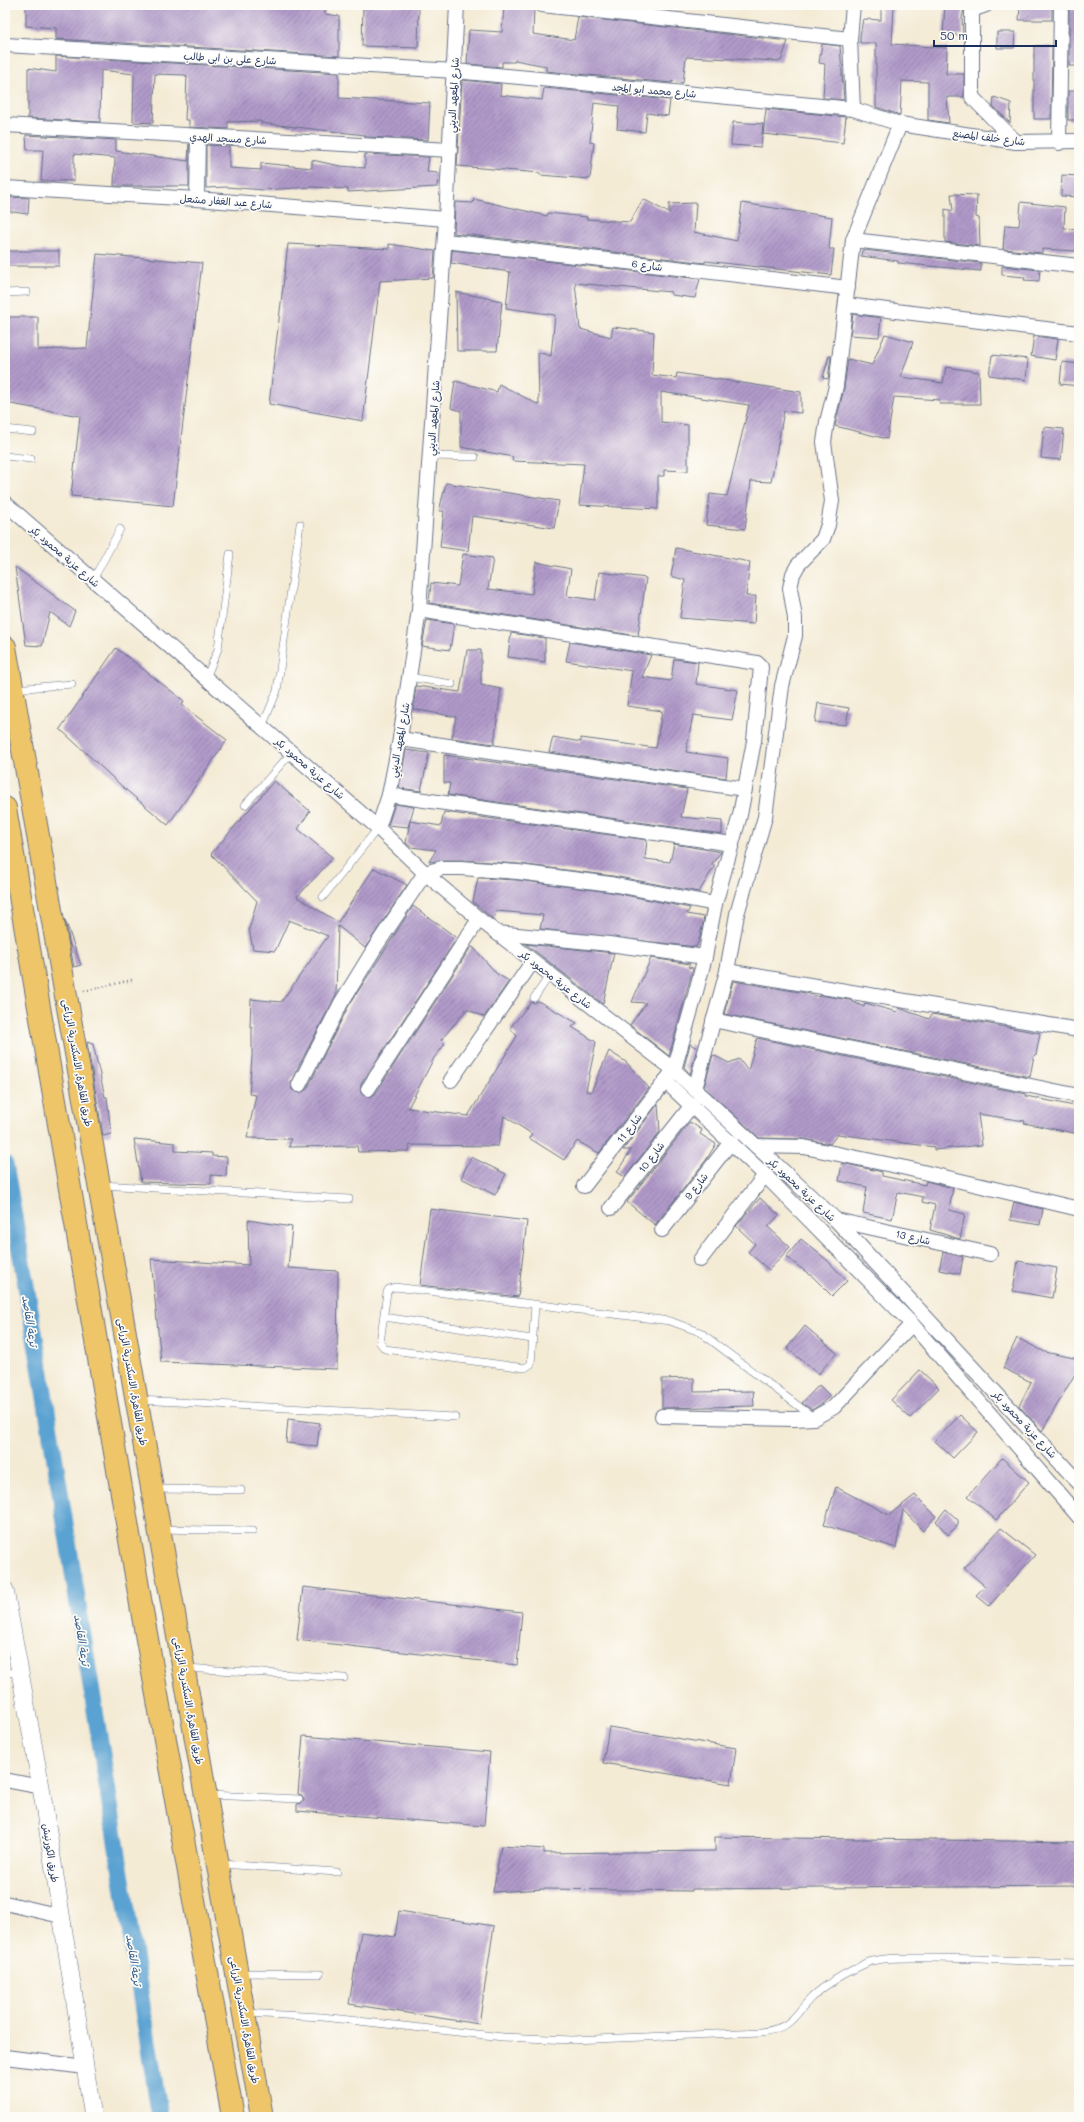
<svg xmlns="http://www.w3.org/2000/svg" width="1084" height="2122" font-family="Mali,'Playpen Sans Arabic',sans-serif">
	<defs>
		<pattern id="building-hatch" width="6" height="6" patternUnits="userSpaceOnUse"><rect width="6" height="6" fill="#b19ac9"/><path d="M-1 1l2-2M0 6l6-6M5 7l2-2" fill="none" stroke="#8f7ea6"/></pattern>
	</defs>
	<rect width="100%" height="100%" fill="#fdfcf7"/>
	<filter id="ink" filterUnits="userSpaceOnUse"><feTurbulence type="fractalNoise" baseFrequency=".025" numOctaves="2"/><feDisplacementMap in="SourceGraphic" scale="8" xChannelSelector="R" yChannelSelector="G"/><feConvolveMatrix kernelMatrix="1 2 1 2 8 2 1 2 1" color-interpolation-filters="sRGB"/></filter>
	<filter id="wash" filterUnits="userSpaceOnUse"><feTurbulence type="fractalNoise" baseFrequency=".012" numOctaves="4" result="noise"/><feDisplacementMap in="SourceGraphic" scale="16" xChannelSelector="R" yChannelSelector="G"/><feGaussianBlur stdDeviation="0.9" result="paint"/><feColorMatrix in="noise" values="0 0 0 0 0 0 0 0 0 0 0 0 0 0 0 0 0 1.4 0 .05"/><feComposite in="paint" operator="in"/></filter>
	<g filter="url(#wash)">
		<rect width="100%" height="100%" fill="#f4ebd5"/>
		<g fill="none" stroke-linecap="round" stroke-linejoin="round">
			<polyline stroke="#5aa2d1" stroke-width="17" points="5,1164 40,1367 160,2117"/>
		</g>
		<g id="blocks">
			<g fill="url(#building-hatch)">
				<polygon points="26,5 120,5 144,9 145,5 325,5 325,14 339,16 339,56 56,39 56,28 26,26"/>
				<polygon points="363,5 419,6 418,48 362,46"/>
				<polygon points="881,5 894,5 892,44 947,48 946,74 964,74 964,97 947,97 949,123 928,120 928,82 902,81 900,115 876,107 876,43 860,43 860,36 863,19 881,20"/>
				<polygon points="945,5 965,5 962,18 963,35 943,35"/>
				<polygon points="1020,5 1052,5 1052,20 1019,20"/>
				<polygon points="504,6 534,8 533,34 574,40 578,17 788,41 781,61 686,57 683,83 672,81 672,83 546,71 546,66 515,60 515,62 502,62 502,67 467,64 469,30 502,32"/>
				<rect x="1069" y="8" width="10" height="58"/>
				<polygon points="997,32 1015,32 1014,48 997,48"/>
				<polygon points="822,44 840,46 844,100 823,98 825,64 819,63"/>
				<polygon points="1034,46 1052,46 1051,119 1034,119"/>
				<polygon points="56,56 339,73 339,98 430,103 428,140 365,137 365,135 261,123 261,121 228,122 228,129 189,127 189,120 185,120 187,77 185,75 155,74 153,123 133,122 134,74 101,70 100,122 28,118 28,68 56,72"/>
				<polygon points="462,80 501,84 500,95 542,100 544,88 670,100 668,116 647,113 645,132 617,129 619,106 594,103 590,142 594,143 590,179 540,175 540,173 457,166"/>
				<rect x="1068" y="91" width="8" height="29"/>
				<polygon points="994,97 1011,103 1010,123 993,106"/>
				<polygon points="766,109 846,117 843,143 763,134"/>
				<polygon points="733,122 763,124 761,147 731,145"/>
				<polygon points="26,135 116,140 116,151 188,161 189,144 189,186 114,186 115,158 74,154 74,181 41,181 43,150 27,150"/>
				<polygon points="206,145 229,146 229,168 261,170 261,163 312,168 312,160 340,166 365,168 365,154 429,157 427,172 438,173 437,187 348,192 348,189 313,187 264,190 227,187 206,188"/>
				<polygon points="1062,175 1079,176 1079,197 1061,196"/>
				<polygon points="951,194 977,195 976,217 979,218 980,246 945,242 945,209 953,211"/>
				<polygon points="5,197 29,198 28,214 5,211"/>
				<polygon points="474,199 547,216 548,213 587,217 586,219 630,222 643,199 669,213 669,204 696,203 694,232 737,241 742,203 832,217 829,249 834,249 831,275 705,261 705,263 454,233 455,202 473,203"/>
				<polygon points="1021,202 1065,207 1064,228 1077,229 1076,251 1042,249 1042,253 1003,249 1005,225 1019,226"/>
				<polygon points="288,244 389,249 389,244 435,251 433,278 380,281 363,421 269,404"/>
				<polygon points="452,250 700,279 695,298 671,295 671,292 575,283 580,329 611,337 613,327 654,332 652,375 676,378 677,373 801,392 801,413 784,411 771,482 751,481 745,529 706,525 710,494 727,496 749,405 661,392 661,422 688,425 688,471 664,470 664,476 658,476 658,509 579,505 584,464 512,461 513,457 461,447 461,411 451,408 455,381 497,392 499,384 539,405 538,352 551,356 555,315 506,308 510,272 451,263"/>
				<polygon points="862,250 981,263 981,271 898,263 898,261 861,256"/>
				<rect x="5" y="251" width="54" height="15"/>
				<polygon points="97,254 202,263 173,506 71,496 80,416 5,403 5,317 38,317 38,350 87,348"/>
				<polygon points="1002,266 1040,270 1039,281 1024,280 1025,277 1002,275"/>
				<polygon points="456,292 502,301 497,351 457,351"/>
				<polygon points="853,314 881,318 879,337 850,335"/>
				<polygon points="885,334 913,342 901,377 943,383 946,367 979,372 980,404 939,404 940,400 894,397 887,439 835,426 844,388 848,359 872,365"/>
				<polygon points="1034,336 1058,339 1055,360 1031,356"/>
				<polygon points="992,355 1028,359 1026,380 989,375"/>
				<polygon points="829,356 831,356 828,379 823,378"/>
				<polygon points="1062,362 1079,364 1079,386 1060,384"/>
				<polygon points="1044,427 1064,429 1061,460 1041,458"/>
				<polygon points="446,483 559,501 554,528 472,516 468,551 440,547 444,511 439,511"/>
				<polygon points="676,548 750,562 746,596 756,596 754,624 680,618 685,580 671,576"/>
				<polygon points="463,554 493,558 488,589 532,594 536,562 571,569 567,596 595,600 599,572 646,578 638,636 429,603 431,583 458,586"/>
				<polygon points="15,567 75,611 69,626 50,612 42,646 26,645"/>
				<polygon points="427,620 454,624 450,650 422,646"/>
				<polygon points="511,633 545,638 545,662 508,657"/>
				<polygon points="570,642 651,655 642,677 671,681 674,659 698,662 696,684 738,690 732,720 693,715 686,752 728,758 726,778 549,752 553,737 581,742 581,738 656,748 662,711 627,706 632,671 566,661"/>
				<polygon points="116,648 184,701 182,705 227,740 168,825 125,789 60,729"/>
				<polygon points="467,650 481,650 481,685 501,689 494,744 452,738 456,717 413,709 416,686 460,692"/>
				<polygon points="818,703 849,708 846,725 815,722"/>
				<polygon points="406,750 429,753 421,791 399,788"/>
				<polygon points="444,755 687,789 681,817 722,821 722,834 448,795 450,783 444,783"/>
				<polygon points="274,781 310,811 298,829 333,858 297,897 338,922 374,868 407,885 365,948 338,926 336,995 291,1081 292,1090 300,1093 307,1089 348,1007 413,906 457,938 361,1084 361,1093 368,1097 375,1094 471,947 473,947 497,974 509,981 484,1017 467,1009 441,1040 445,1044 434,1058 408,1108 468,1116 517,1036 510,1028 531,1002 534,1003 538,1001 577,1023 572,1027 596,1042 586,1091 591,1092 609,1051 626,1062 649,1088 599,1153 577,1141 564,1160 529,1138 532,1134 504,1116 498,1146 410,1145 409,1151 358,1152 357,1146 289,1147 291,1139 247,1138 256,1095 249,1094 252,1057 252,1027 250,1027 251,999 281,1002 328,936 289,920 275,951 253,949 249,929 257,901 211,854"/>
				<polygon points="395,804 414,807 408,827 388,825"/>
				<polygon points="444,812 647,840 645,859 670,862 674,844 721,852 711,865 715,865 699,892 613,876 519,864 461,860 442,860 429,862 436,850 411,847 406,843 410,821 441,826"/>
				<polygon points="478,878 517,880 610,892 690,908 687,914 704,917 700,937 696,947 540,929 543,915 496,911 494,920 473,902"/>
				<polygon points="65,920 81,965 74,967"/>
				<polygon points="526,944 614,953 603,1004"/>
				<polygon points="651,958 690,964 688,967 693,968 669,1056 630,1025 646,1003 632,1002"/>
				<polygon points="733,981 806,993 820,997 820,995 849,1000 864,1007 865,1003 897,1012 899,1008 929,1019 932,1014 1040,1033 1036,1055 1034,1055 1030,1077 724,1014"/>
				<polygon points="757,1038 1026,1094 1026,1096 1079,1107 1079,1134 1024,1123 1025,1121 978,1114 982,1145 934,1150 934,1147 838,1134 830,1144 804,1139 759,1138 704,1087 713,1055 729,1063 739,1059 748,1071"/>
				<polygon points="87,1042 93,1044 105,1097 107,1097 111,1134 103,1136"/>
				<polygon points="690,1044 697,1048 690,1074 684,1067"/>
				<polygon points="658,1104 660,1132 625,1177 617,1172 631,1150 623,1150"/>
				<polygon points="690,1122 702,1130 700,1134 716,1144 706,1160 655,1225 627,1202"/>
				<polygon points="134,1139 175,1143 175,1151 212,1153 212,1156 227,1157 226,1176 211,1175 211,1184 141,1182"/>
				<polygon points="471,1157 506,1174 495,1195 461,1178"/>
				<polygon points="842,1163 882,1172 882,1176 925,1185 926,1181 953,1188 949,1210 965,1214 960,1239 930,1230 935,1205 922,1202 923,1197 898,1192 892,1219 863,1213 867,1187 839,1181"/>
				<polygon points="760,1198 779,1215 768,1227 790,1247 769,1270 748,1252 755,1244 736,1226"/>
				<polygon points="1014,1202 1043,1209 1040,1225 1010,1220"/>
				<polygon points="430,1209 527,1221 518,1297 420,1285"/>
				<polygon points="248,1220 292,1227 288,1268 338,1271 337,1369 161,1362 151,1259 249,1265"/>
				<polygon points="801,1239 827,1260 847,1281 832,1296 813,1277 786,1257"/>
				<polygon points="943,1252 963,1257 960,1274 939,1270"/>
				<polygon points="1018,1261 1057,1268 1052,1298 1013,1291"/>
				<polygon points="805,1326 837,1353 818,1374 787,1348"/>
				<polygon points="1017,1338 1045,1352 1079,1359 1079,1367 1042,1431 1019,1406 1031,1382 1003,1368"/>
				<polygon points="920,1370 939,1388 910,1418 891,1400"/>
				<polygon points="694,1378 694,1392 753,1391 754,1406 662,1408 662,1379"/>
				<polygon points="819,1385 830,1396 821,1404 812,1410 802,1403"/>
				<polygon points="960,1415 978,1432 953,1458 935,1441"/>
				<polygon points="288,1419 320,1423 317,1446 286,1443"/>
				<polygon points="1002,1458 1029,1482 996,1520 968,1496"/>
				<polygon points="836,1487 889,1515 915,1495 936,1516 923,1531 903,1510 896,1548 824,1525"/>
				<polygon points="946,1509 958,1520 958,1525 948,1535 936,1521"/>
				<polygon points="1001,1528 1035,1555 989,1606 976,1595 985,1586 964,1568"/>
				<polygon points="303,1587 522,1612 517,1665 297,1640"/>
				<polygon points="609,1727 736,1748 731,1784 603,1763"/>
				<polygon points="303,1736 490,1752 484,1826 297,1811 297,1804 302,1803 304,1800 302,1795 298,1794"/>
				<polygon points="715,1837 1079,1842 1079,1886 692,1889 692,1891 544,1889 493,1892 501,1846 544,1849 544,1853 715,1851"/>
				<polygon points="399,1911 494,1926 479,2024 349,2004 361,1932 395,1937"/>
			</g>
		</g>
	</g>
	<g filter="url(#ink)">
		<use href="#blocks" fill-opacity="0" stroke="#677188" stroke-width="1"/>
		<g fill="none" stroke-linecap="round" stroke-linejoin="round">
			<g stroke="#677188" stroke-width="8">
				<g id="service">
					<polyline points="5,293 27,292"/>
					<polyline points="5,429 33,432"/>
					<polyline points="5,456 31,459"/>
					<polyline points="431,456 475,457"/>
					<polyline points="93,580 120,529"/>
					<polyline points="409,677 452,684"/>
					<polyline points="206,678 218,649 230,554"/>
					<polyline points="15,689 72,684"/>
					<polyline points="262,727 277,691 300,524"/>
					<polyline points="245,805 292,752"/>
					<polyline points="323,897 378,828"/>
					<polyline points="534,998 550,975"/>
					<polyline points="101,1185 349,1199"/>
					<polyline points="535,1305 531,1364 525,1368 385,1349 380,1343 387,1292 389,1289 395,1287 670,1321 700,1332 813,1417"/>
					<polyline points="384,1317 532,1339"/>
					<polyline points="139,1400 455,1417"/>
					<polyline points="155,1489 241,1490"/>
					<polyline points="161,1529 253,1531"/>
					<polyline points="186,1668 344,1678"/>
					<polyline points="5,1673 20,1672"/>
					<polyline points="207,1795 299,1799"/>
					<polyline points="220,1864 337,1872"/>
					<polyline points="240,1973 320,1974"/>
					<path d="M 246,2013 L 322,2017 L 503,2037 L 572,2040 L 762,2032 C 794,2027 792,2017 812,1997 C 828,1982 849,1971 869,1962 C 882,1957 906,1958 920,1958 C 973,1957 1026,1962 1079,1963"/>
				</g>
			</g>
			<g stroke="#677188" stroke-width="16">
				<g id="minor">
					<polyline points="542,5 850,39"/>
					<polyline points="986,5 972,10 972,97 1016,142"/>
					<polyline points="5,45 455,71 853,109"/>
					<polyline points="900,124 1016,142 1079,141"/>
					<polyline points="5,125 450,150"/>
					<polyline points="1059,143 1061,5"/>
					<polyline points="5,188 197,199 446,219"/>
					<polyline points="197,199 198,136"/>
					<polyline points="853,240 1079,266"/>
					<polyline points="445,241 848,288"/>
					<polyline points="846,305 1079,333"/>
					<polyline points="5,503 378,828 425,873 479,919 674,1070 836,1220 1079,1483"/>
					<polyline points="419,610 757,663 761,667 754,741 740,815 715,904 705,957 693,1003 674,1070 584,1186"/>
					<polyline points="400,739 745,789"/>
					<polyline points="389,795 732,844"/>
					<polyline points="378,828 389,795 400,739 419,610 446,219 457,5"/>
					<polyline points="497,933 609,944 705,957"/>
					<polyline points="727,971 1079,1030"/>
					<polyline points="713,1020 1079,1096"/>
					<polyline points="451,1080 533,961"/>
					<polyline points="665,1081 765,1175 912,1324 1079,1517"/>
					<polyline points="299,1085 341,1003 376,946 425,873 442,868 461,868 518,872 611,884 715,904"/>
					<polyline points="368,1089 479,919"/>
					<polyline points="695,1089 727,971 737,914 765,817 782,686 795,636 795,618 790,588 793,574 798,565 823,539 828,525 832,501 824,442 827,422 836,386 853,240 900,124 853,109 850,39 853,5"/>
					<polyline points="756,1146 804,1147 906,1168 1079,1209"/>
					<polyline points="611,1208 692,1105"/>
					<polyline points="836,1220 990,1254"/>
					<polyline points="662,1230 731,1142"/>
					<polyline points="700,1260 765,1175"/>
					<polyline points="662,1416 794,1419 814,1418 834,1407 912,1324"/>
					<polyline points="5,1780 41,1787"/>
					<polyline points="5,1903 61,1916"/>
					<polyline points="5,2057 85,2067"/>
				</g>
			</g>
			<g stroke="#677188" stroke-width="18">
				<polyline id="tertiary" points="5,1590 41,1787 93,2117"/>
			</g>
			<g stroke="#677188" stroke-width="24">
				<g id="trunk">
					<polyline points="5,647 262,2117"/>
					<polyline points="5,808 145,1628 233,2117"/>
				</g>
			</g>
			<polyline stroke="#677188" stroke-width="2.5" stroke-dasharray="1 3" stroke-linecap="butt" points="84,991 132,980"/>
			<use href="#service" stroke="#fff" stroke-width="7"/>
			<use href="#minor" stroke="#fff" stroke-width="14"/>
			<use href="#tertiary" stroke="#fff" stroke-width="17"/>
			<use href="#trunk" stroke="#eec569" stroke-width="22"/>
		</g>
	</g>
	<g text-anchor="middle" stroke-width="3.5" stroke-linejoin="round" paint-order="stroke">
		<g font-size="10" fill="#1b2f5e" stroke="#fdfcf7">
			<text transform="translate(230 58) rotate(3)" y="4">شارع على بن ابى طالب</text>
			<text transform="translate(654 90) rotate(5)" y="4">شارع محمد ابو المجد</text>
			<text transform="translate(453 95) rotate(-87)" y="4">شارع المعهد الديني</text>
			<text transform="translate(989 137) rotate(7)" y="4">شارع خلف المصنع</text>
			<text transform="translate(228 138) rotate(3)" y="4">شارع مسجد الهدي</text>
			<text transform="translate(226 201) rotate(4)" y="4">شارع عبد الغفار مشعل</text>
			<text transform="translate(647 265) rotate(7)" y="4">شارع 6</text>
			<text transform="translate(433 418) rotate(-86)" y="4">شارع المعهد الديني</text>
			<text transform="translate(65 556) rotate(41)" y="4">شارع عزبة محمود بكر</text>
			<text transform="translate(399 740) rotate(-80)" y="4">شارع المعهد الديني</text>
			<text transform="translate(310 768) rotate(41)" y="4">شارع عزبة محمود بكر</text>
			<text transform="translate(556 979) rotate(38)" y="4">شارع عزبة محمود بكر</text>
			<text transform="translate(78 1063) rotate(80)" y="4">طريق القاهرة, الاسكندرية الزراعى</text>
			<text transform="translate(629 1128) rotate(-52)" y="4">شارع 11</text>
			<text transform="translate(651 1157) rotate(-53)" y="4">شارع 10</text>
			<text transform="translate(696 1186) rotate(-52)" y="4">شارع 9</text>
			<text transform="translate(802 1189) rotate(43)" y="4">شارع عزبة محمود بكر</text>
			<text transform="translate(913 1237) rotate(13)" y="4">شارع 13</text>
			<text transform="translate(133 1382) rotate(80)" y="4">طريق القاهرة, الاسكندرية الزراعى</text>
			<text transform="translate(1025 1424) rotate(47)" y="4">شارع عزبة محمود بكر</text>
			<text transform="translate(189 1701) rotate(80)" y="4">طريق القاهرة, الاسكندرية الزراعى</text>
			<text transform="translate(51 1853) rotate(81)" y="4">طريق الكورنيش</text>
			<text transform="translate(245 2020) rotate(80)" y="4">طريق القاهرة, الاسكندرية الزراعى</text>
		</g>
		<g font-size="11" font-style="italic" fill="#345d8c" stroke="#fdfcf7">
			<text transform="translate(30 1321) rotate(81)" y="4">ترعة القاصد</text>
			<text transform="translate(82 1640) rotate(81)" y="4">ترعة القاصد</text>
			<text transform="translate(134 1960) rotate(81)" y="4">ترعة القاصد</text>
		</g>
	</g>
	<rect width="1084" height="2122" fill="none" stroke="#fdfcf7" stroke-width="20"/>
	<path d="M934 40v6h122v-6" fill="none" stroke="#1b2f5e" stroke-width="2"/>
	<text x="940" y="40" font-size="12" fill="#1b2f5e" stroke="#fdfcf7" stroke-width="3" paint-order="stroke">50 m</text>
</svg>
